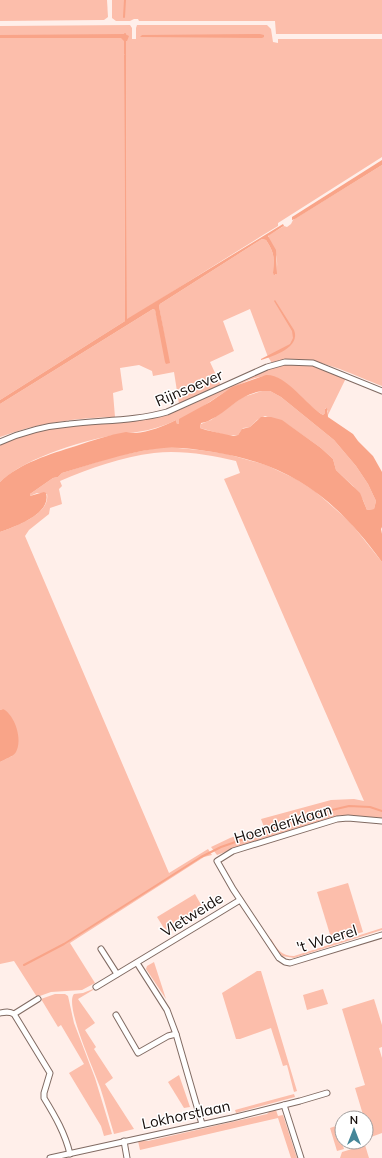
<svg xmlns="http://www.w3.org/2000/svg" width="382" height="1158" font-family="Mulish,sans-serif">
	<rect width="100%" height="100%" fill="#ffefea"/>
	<g fill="#fcbeab">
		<polygon points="0,0 107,0 108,17 104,20 0,21"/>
		<polygon points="112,0 382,0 382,34 276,34 275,21 139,21 138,19 134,19 130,21 116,21 112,18"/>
		<polygon points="130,25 132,28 132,39 136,39 136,28 137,25 267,25 271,29 273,42 278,43 278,39 382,39 382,157 278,223 278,226 263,235 127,320 126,53 124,54 125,321 0,400 0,26"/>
		<path d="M 382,165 L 382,386 C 347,373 310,351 272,363 L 268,357 L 250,309 L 223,321 L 234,351 L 210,362 L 221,386 L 179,404 L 174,372 L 153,376 L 152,371 L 139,365 L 120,368 L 123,390 L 113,393 L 115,417 C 76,418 37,423 0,437 L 0,404 L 153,309 L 155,310 L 169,363 L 159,306 L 160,304 L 262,239 L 266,240 C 275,254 274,257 273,273 L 276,275 C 279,260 276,250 268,238 L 269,235 L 284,226 L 287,227 L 291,224 L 293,220 Z"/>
		<path d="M 286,364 L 317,366 L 346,378 L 327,417 L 328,411 L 325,408 L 325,413 L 323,415 C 306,405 294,387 277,378 C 255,366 197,410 180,424 L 177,424 L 176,420 C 164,426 151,430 137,432 C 133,433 129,432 125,433 C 88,439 27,456 0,482 L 0,445 C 30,431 61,425 94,423 C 117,422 140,422 163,415 C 186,409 206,397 227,387 C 246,377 266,369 286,364 Z"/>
		<polygon points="262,391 270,391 281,397 334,440 356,466 368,484 376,501 374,509 367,510 363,500 353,486 336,470 333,459 321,448 287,424 265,416 257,420 250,427 243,428 238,435 235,435 229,436 200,428 201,424 211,420 243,397"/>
		<path d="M 157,448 L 178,448 L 199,450 L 227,454 L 266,465 L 296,479 L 316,492 L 350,522 L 382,562 L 382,818 L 341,815 L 247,844 L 217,855 L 211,847 L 230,838 L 264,827 L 261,819 L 331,800 L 354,799 L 364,801 L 224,479 L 240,473 L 236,461 C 210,455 182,450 154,453 C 122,457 90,468 60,481 L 62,486 L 59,489 L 62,504 L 50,508 L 49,514 L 29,530 L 25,536 L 169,873 L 208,849 L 212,855 L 204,857 L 70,943 L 95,983 L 82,990 L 51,992 L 37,997 L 14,961 L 0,964 L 0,762 L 12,756 L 3,709 L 0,710 L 0,532 C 14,527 51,514 47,494 L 37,493 L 30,496 L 30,494 L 53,478 L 58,477 L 62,473 L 116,456 Z"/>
		<polygon points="348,883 363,932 332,941 317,892"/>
		<polygon points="195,894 204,910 167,933 157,917"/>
		<path d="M 382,928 L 382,930 L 294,958 L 282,956 L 269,940 L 271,939 C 277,949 281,956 294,956 Z"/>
		<polygon points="154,962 166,999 146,969 147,966"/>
		<polygon points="257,971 261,971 297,1091 294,1092 287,1065 283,1066 271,1028 240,1039 236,1039 222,993"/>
		<path d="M 93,989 L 93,990 L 78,999 L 95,1023 L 85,1030 L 96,1047 L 94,1049 L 113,1078 L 105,1084 L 134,1129 L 114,1134 C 109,1118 105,1102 100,1087 C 95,1072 64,1005 74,994 L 83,993 Z"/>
		<polygon points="323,989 328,1004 307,1010 303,995"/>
		<polygon points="55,994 65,994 68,996 74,1023 95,1078 112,1134 104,1136 101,1126 69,1073 84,1064 61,1025 58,1027 41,999"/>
		<path d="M 374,999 L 382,1025 L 382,1047 L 379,1048 L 382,1058 L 382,1133 L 371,1137 C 366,1133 366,1124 366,1118 L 364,1118 L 355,1088 L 365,1085 L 342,1009 Z"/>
		<polygon points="179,1075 190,1107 184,1108 168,1082"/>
		<polygon points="294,1094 295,1097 236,1113 235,1110"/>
		<polygon points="276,1110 278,1116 283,1115 297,1158 291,1158 278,1118 140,1150 138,1141 148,1141 267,1114 269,1112"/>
		<polygon points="336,1126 344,1149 337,1151 330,1128"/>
		<polygon points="365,1145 369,1158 340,1158 342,1152"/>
	</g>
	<g fill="#f9a488" fill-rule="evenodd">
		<polygon points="125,34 129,36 127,41 124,41 121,38 0,38 0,35"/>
		<polygon points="260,34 264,35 264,37 262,38 140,37 142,35"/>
		<path d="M 126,53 L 127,319 L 283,224 L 284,226 L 282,227 L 268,236 L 276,250 L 277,274 L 274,275 L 273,273 C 274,257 275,254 266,240 L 262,239 L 160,304 L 159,306 L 170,363 L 166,364 L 165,362 L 155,310 L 153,309 L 0,404 L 0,400 L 125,321 L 124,55 Z"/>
		<polygon points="382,160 382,165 295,219 292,220 292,217"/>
		<path d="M 275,300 L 294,330 C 301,347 274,356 261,360 L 261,359 L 290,344 L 293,338 L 292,331 L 274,301 Z"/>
		<path d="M 266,375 C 286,374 306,405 323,415 L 325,413 L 325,409 L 327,408 L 328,417 L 353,434 L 358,441 L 373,456 L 382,472 L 382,527 L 381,529 L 382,534 L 382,562 C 336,499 291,464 213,452 C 194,449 174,446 155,449 C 123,453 93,464 62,473 L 58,477 L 53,478 L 30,494 L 30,496 L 44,492 L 46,493 C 52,514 14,527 0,532 L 0,482 C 20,463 50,454 76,446 C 93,440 109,435 126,432 C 129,432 132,433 135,433 C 149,432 164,426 176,420 L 177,424 L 179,424 L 179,419 L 210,402 L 232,387 ZM 262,391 L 270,391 L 281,397 L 334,440 L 356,466 L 368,484 L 376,501 L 374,509 L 367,510 L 360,493 L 336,470 L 333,459 L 321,448 L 282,420 L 271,417 L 261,417 L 250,427 L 242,429 L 238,435 L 233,436 L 206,430 L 200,428 L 201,423 C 204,422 207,422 210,420 C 229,411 239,394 262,391 Z"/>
		<path d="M 3,709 C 15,715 23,740 16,752 C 13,757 5,759 0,762 L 0,710 Z"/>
	</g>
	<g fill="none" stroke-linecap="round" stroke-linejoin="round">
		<g stroke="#f9a488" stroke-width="2">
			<polyline points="124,17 125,0"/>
			<polyline points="125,54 125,34"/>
			<polyline points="24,965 64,944 201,857 221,847 319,813 349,806 370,807 382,811"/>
		</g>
		<g stroke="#816b63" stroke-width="7">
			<g id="minor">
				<path d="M 0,442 C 22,432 45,426 69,424 C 102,420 135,421 167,412 L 267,367 L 285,362 L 313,363 L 382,391"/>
				<polyline points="382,821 348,818 337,819 233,851 217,861 233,889 279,958 285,962 290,963 382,935"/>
				<polyline points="101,949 117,974"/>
				<polyline points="137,963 167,1010 176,1034 202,1124"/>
				<polyline points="96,987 217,914 240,900"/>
				<path d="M 0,1013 C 5,1012 9,1011 14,1014 L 50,1073 L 44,1093 L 44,1098 C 55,1116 65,1133 70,1154"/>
				<polyline points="14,1014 38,999"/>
				<polyline points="116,1015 138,1053 168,1036 176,1034"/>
				<polyline points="284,1105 301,1158"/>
				<polyline points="124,1141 127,1158"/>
				<polyline points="50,1158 232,1118 300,1101 327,1093"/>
			</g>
		</g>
		<use href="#minor" stroke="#fff" stroke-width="5"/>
	</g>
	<g text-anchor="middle" stroke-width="3" stroke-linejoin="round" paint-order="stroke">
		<g font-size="15" fill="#150d0a" stroke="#fff">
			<text transform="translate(189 388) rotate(-23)" y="5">Rijnsoever</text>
			<text transform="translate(283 824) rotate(-17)" y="5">Hoenderiklaan</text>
			<text transform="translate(192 915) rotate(-32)" y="5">Vletweide</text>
			<text transform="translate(327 939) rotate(-17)" y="5">'t Woerel</text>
			<text transform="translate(186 1115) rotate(-12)" y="5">Lokhorstlaan</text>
		</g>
	</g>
	<g transform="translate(354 1130)"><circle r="19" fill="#ffffff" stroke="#a19e9d"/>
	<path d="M0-3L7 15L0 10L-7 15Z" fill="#458698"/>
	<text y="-6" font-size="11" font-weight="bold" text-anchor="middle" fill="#150d0a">N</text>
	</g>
</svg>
